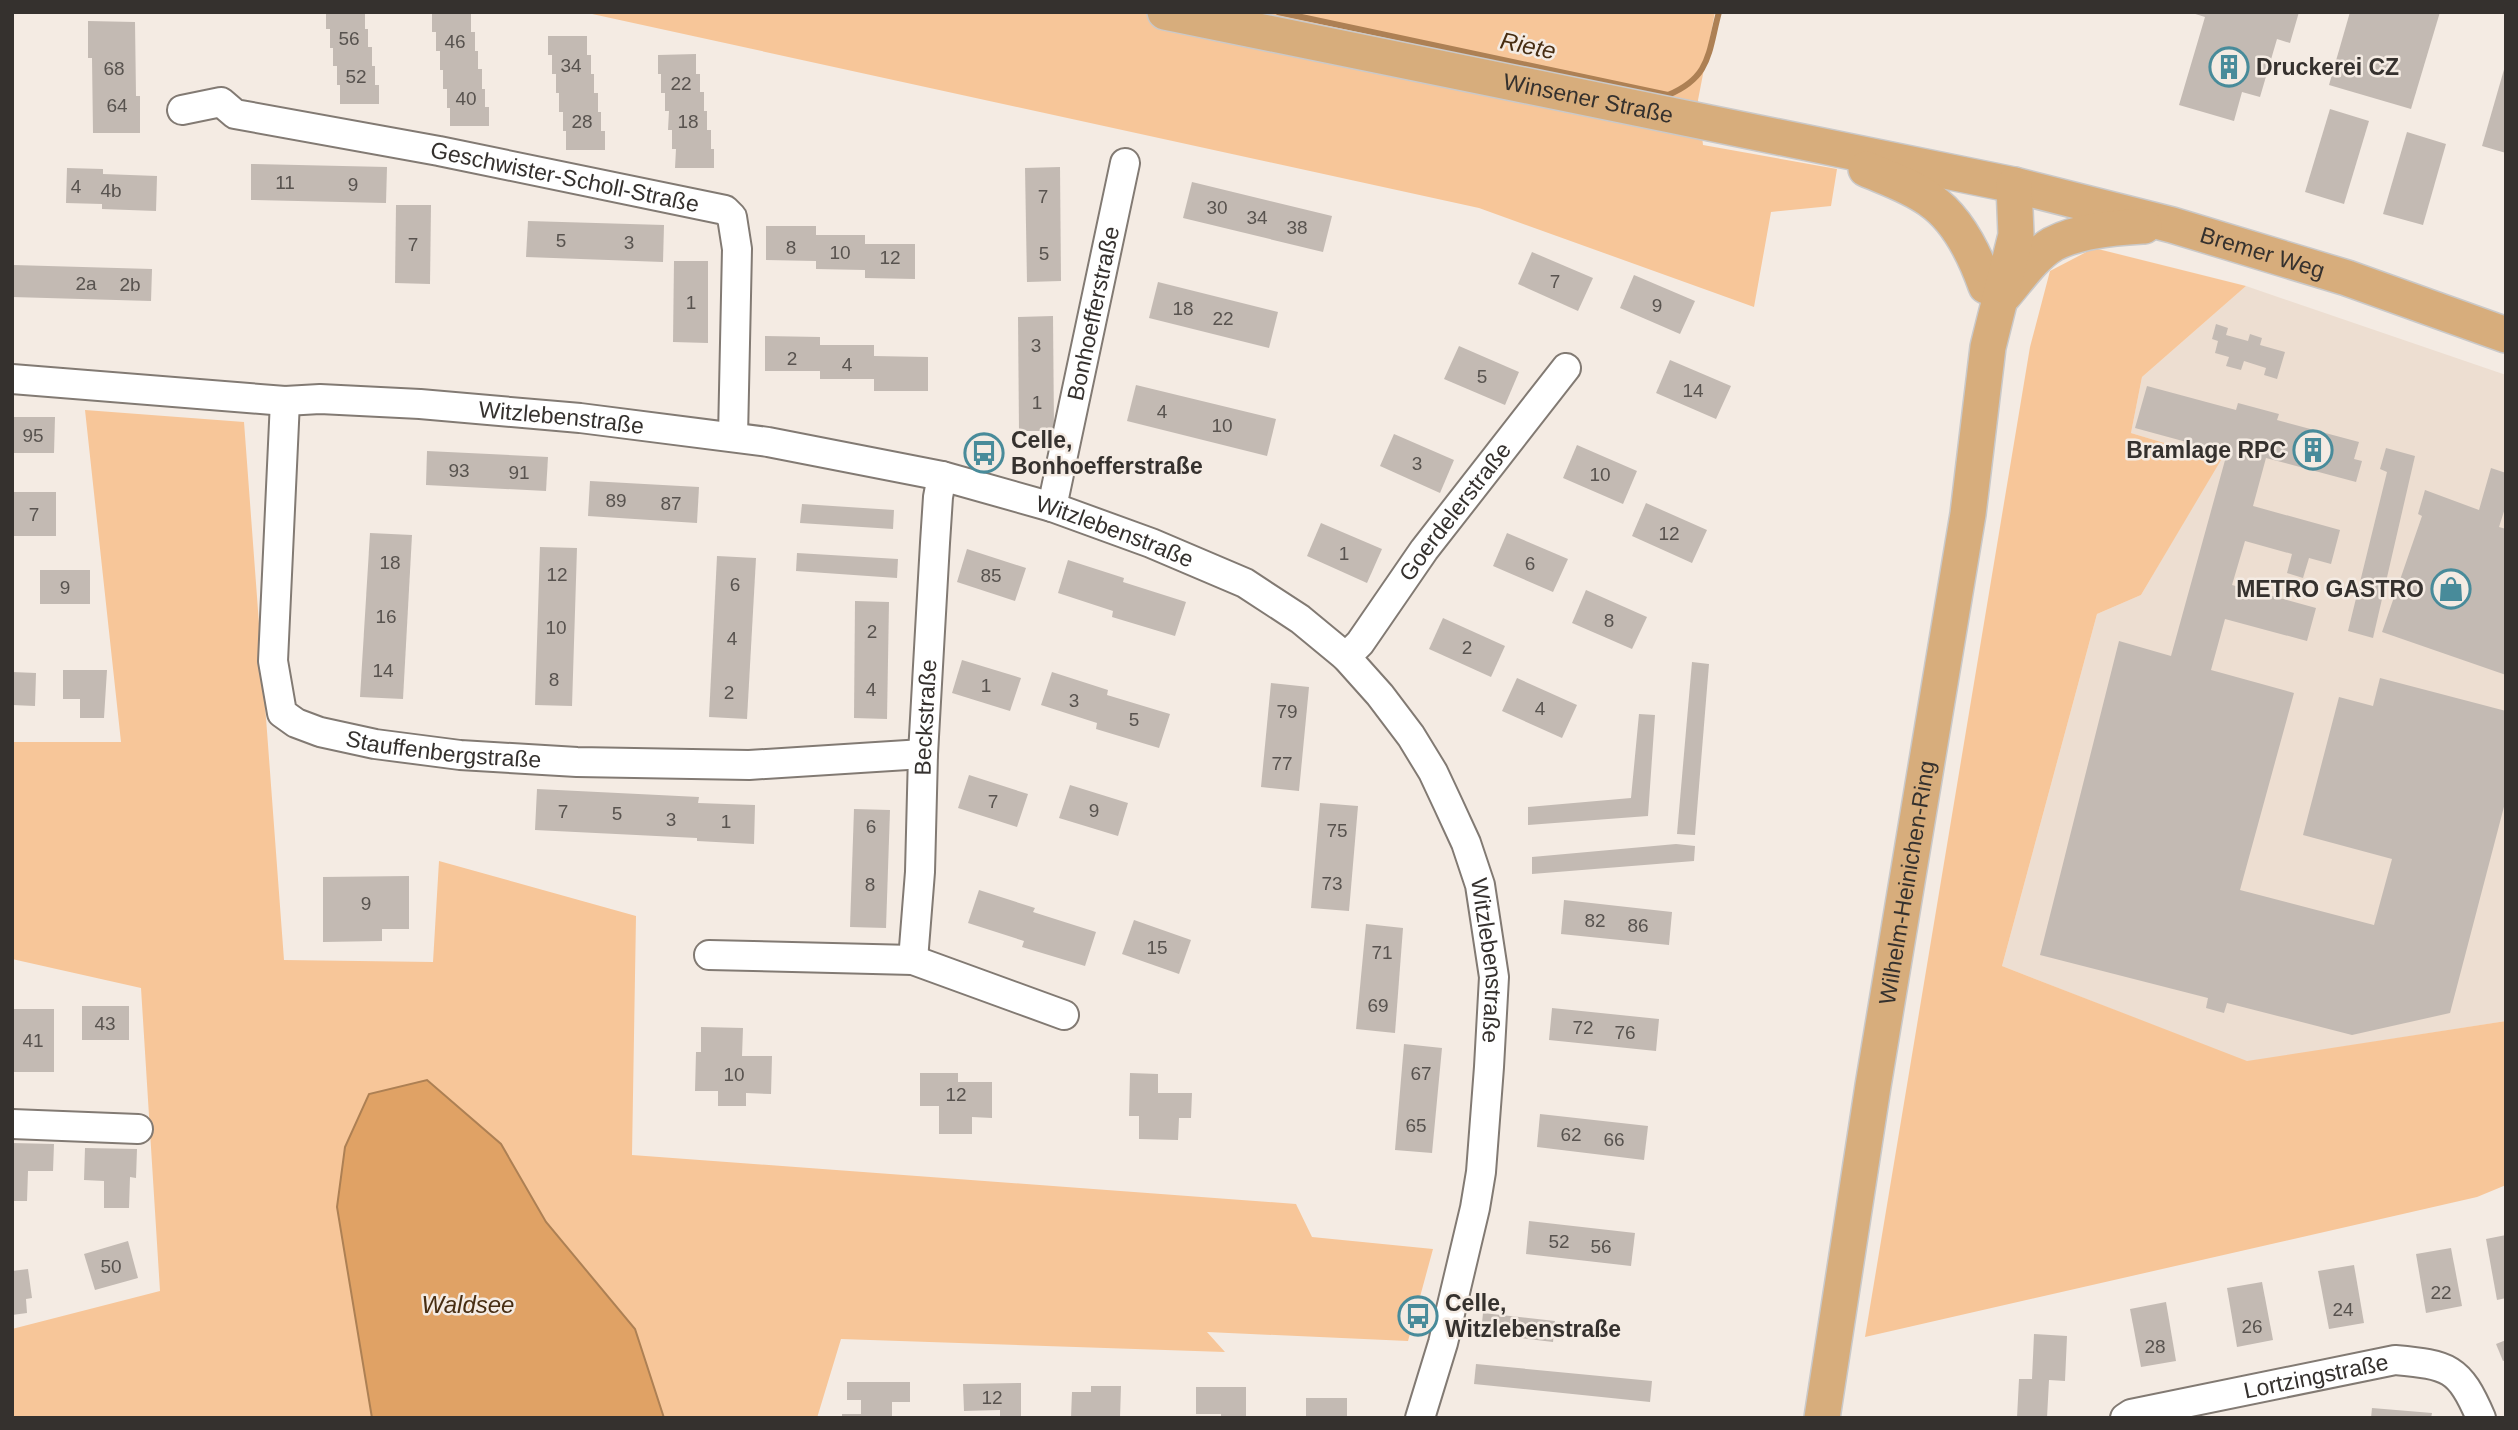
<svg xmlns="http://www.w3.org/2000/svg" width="2518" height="1430" font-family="Helvetica,sans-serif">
	<rect width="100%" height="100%" fill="#f4ebe3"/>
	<polygon fill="#edded1" points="2246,286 2506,375 2506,1021 2247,1062 2002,966 2097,614 2141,595 2220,460 2131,433 2142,377"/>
	<g fill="#f7c699">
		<polygon points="583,12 1715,12 1698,100 1703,145 1837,169 1831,206 1771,212 1754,307 1479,208"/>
		<polygon points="2094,248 2246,286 2142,377 2131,433 2221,460 2141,595 2097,614 2002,966 2247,1061 2506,1021 2506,1185 2477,1197 1865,1337 2030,347 2050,271"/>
		<polygon points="85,410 244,422 284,960 433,962 439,861 636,916 632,1155 1296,1204 1312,1237 1433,1249 1408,1341 1207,1332 1225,1352 841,1339 817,1418 664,1418 635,1329 546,1222 501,1144 337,1207 372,1418 12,1418 12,1329 160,1291 141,988 12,959 12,742 121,742"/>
	</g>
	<polygon fill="#e0a265" stroke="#ad8054" stroke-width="2" points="427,1080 501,1144 546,1222 635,1329 664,1418 372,1418 337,1207 345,1147 369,1094"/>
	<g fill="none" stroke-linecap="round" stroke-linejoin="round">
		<path stroke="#ad8054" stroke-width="6" d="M 1278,12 L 1668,95 C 1711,77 1708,53 1719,12"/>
	</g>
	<g fill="#c3bab3">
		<polygon points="326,12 365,12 365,29 368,29 368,47 372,47 372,66 375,66 375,85 379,85 379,104 340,104 340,85 337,85 337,66 333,66 333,48 330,48 330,29 326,29"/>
		<polygon points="2189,12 2299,12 2290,43 2277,39 2260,97 2242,92 2234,121 2179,105 2205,17"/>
		<polygon points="2350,12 2440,12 2411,109 2329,85"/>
		<polygon points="432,13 471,13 471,32 475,32 475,51 478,51 478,69 482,69 482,89 485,89 485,107 489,107 489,126 450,126 450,108 447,108 447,89 443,89 443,70 440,70 440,51 436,51 436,32 432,32"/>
		<polygon points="88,21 135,22 136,96 140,96 140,133 93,133 92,58 88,58"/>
		<polygon points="548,36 587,36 587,55 591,55 591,74 594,74 594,93 598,93 598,112 601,112 601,131 605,131 605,150 566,150 566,131 563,131 563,112 559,112 559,93 556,93 556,74 552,74 552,55 548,55"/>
		<polygon points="696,54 696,74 700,74 700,92 704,92 704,111 707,111 707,130 711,130 711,149 714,149 714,168 675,168 676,149 672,149 672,130 668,130 669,111 665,111 665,93 661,93 661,74 658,74 658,55"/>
		<polygon points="2505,66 2506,67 2506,153 2482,146"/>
		<polygon points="2330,109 2369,121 2344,204 2305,192"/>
		<polygon points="2407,132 2446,144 2423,225 2383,214"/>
		<polygon points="251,164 387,167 386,203 251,200"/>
		<polygon points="1060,167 1061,281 1027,282 1025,168"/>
		<polygon points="67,168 103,169 103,174 157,176 156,211 102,209 102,204 66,203"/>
		<polygon points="1192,182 1332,216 1323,252 1183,218"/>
		<polygon points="396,205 431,205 430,284 395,283"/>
		<polygon points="528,221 664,225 663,262 526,257"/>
		<polygon points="766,226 816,226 816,235 865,235 865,244 915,244 915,279 865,278 865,270 816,269 816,261 766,260"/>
		<polygon points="1532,252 1593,278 1578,311 1518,284"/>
		<polygon points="674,261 708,261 708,343 673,342"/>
		<polygon points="13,265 152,269 151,301 12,297"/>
		<polygon points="1634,275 1695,301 1680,334 1620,308"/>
		<polygon points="1158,282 1278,312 1269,348 1149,318"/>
		<polygon points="1053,316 1054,431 1019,431 1018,317"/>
		<polygon points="2216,324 2228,328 2226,335 2248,341 2250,334 2262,338 2260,345 2285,352 2277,379 2264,375 2266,368 2244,361 2241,370 2226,366 2229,357 2215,353 2218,341 2212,339"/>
		<polygon points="765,336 820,337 820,345 874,345 874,356 928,357 928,391 874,391 874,379 820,379 820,371 765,371"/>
		<polygon points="1459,346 1519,372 1505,405 1444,379"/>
		<polygon points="1670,360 1731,386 1716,419 1656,393"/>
		<polygon points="1136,385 1276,419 1267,456 1127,421"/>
		<polygon points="2147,386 2236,410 2238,403 2279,414 2277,420 2359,442 2354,459 2362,461 2356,482 2266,458 2253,506 2340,530 2331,564 2309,558 2303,578 2287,573 2292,554 2245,541 2232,585 2316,608 2307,641 2225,619 2211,670 2294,693 2240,890 2374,925 2392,859 2303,835 2339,697 2373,706 2380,678 2506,711 2506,799 2450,1013 2352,1035 2227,1003 2224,1013 2206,1008 2208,998 2040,955 2119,641 2171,656 2227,453 2135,428"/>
		<polygon points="12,417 55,417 54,453 12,453"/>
		<polygon points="1394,434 1454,460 1440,493 1380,466"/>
		<polygon points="1577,445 1637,471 1623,504 1563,478"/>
		<polygon points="2386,448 2415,456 2373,638 2348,631 2387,472 2380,469"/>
		<polygon points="427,451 548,457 546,491 426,485"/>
		<polygon points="2491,468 2506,473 2506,505 2499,527 2506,529 2506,675 2382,632 2422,516 2418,514 2425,490 2479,510"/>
		<polygon points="590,481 699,487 697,523 588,516"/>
		<rect x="12" y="492" width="44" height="44"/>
		<polygon points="1646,503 1707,530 1692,563 1632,536"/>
		<polygon points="802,504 894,510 893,529 800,523"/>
		<polygon points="1321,523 1382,549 1367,583 1307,556"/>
		<polygon points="370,533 412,535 403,699 360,697"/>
		<polygon points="1507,533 1568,559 1553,592 1493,566"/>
		<polygon points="540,547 577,548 572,706 535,705"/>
		<polygon points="967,549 1026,568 1015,601 957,582"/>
		<polygon points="797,553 898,559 897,578 796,571"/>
		<polygon points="717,556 756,558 747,719 709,717"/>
		<polygon points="1068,560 1124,578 1123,582 1186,602 1175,636 1112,617 1113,611 1058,593"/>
		<rect x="40" y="570" width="50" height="34"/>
		<polygon points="1586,590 1647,617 1632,649 1572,623"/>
		<polygon points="855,601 889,602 887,719 854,718"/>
		<polygon points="1443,618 1505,646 1491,677 1429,649"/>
		<polygon points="962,660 1021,678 1010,711 952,693"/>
		<polygon points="1692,662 1709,664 1695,835 1677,834"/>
		<polygon points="63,670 107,670 104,718 80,718 80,699 63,699"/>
		<polygon points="12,672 36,673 35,706 12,705"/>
		<polygon points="1052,672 1108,690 1107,695 1170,714 1159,748 1096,729 1097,723 1041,705"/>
		<polygon points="1517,678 1577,705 1562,738 1502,711"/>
		<polygon points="1271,683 1309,687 1299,791 1261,787"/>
		<polygon points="1639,714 1655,715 1648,816 1528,825 1528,807 1631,798"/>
		<polygon points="969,775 1028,794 1017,827 958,808"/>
		<polygon points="1070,785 1128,803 1118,836 1059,818"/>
		<polygon points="537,789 699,797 698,803 755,805 754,844 697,841 697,838 535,830"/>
		<polygon points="1320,803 1358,806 1349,911 1311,908"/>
		<polygon points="854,809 890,810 886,928 850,927"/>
		<polygon points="1676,844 1695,846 1694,861 1532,874 1532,857"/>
		<polygon points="409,876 409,929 382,929 382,941 323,942 323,877"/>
		<polygon points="979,890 1035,908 1033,912 1096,932 1085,966 1022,947 1024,941 968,923"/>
		<polygon points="1564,900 1672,912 1669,945 1561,934"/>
		<polygon points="1134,920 1191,940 1179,974 1122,954"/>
		<polygon points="1366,924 1403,928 1395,1033 1356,1029"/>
		<rect x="82" y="1006" width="47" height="34"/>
		<polygon points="1552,1008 1659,1019 1656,1051 1549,1040"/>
		<rect x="12" y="1009" width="42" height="63"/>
		<polygon points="701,1027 743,1028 742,1056 772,1056 771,1094 746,1093 746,1106 718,1106 718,1091 695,1091 696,1052 701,1052"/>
		<polygon points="1404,1044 1442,1048 1432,1153 1395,1150"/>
		<polygon points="920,1073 958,1073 958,1082 992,1082 992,1118 972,1117 972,1134 939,1134 939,1106 920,1106"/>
		<polygon points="1130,1073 1158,1074 1158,1093 1192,1093 1191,1118 1179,1118 1178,1140 1139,1139 1139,1116 1129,1116"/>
		<polygon points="1540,1114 1648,1126 1644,1160 1537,1147"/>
		<polygon points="12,1143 54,1144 53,1171 28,1171 27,1201 12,1201"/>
		<polygon points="85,1148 137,1149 136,1178 130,1177 129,1208 104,1208 104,1181 84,1180"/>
		<polygon points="1529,1221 1635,1233 1631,1266 1526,1254"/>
		<polygon points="2506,1235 2506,1298 2497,1300 2486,1239"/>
		<polygon points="128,1241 138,1278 95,1290 84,1254"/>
		<polygon points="2451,1248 2462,1306 2426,1313 2416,1254"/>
		<polygon points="2354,1265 2364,1323 2329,1329 2318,1271"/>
		<polygon points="28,1269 32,1298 26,1299 27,1313 12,1315 12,1271"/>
		<polygon points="2262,1282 2273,1340 2237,1347 2227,1288"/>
		<polygon points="2166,1302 2176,1361 2141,1367 2130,1309"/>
		<polygon points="1483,1313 1555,1321 1553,1342 1481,1333"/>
		<polygon points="2034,1334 2067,1336 2065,1381 2049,1380 2047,1418 2017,1418 2019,1379 2032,1379"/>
		<polygon points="2506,1340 2506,1360 2503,1361 2496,1344"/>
		<polygon points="1476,1364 1652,1381 1650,1402 1474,1384"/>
		<polygon points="847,1382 910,1382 910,1402 892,1402 892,1418 842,1418 842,1414 861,1414 861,1400 847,1400"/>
		<polygon points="1021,1383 1021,1418 1000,1418 1000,1410 964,1411 963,1384"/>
		<polygon points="1091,1386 1121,1386 1120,1418 1071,1418 1072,1392 1091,1392"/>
		<polygon points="1196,1387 1246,1387 1246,1418 1221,1418 1221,1414 1196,1414"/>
		<rect x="1306" y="1398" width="41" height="20"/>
		<polygon points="2372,1408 2432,1413 2431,1418 2371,1418"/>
	</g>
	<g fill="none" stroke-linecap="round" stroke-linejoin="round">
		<g stroke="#827a73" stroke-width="32">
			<g id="minor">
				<path id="s1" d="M 182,110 L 221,102 L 235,114 L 439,151 L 725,210 L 732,217 L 737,249 L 733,437"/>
				<path id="s2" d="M 12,379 L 285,401 L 320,399 L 420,404 L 580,418 L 768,442 L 942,476 L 1052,507 L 1151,543 L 1245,583 L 1300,619 L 1346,657 L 1380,695 L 1411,736 L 1433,772 L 1448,804 L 1466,843 L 1480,885 L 1494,977 L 1489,1067 L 1481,1172 L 1475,1208 L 1443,1343 L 1420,1418"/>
				<path id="s3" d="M 285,401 L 273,661 L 282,713 L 296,723 L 320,732 L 375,744 L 460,755 L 577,762 L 749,765 L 923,754"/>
				<path id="s4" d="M 1052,507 L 1125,163"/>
				<path id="s5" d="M 1346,657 L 1360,643 L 1424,550 L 1566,368"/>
				<polyline points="709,955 913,960 1064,1015"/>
				<path id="s6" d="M 913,960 L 920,872 L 923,754 L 935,543 L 938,497 L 942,476"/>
				<polyline points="12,1124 138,1129"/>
				<path id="s7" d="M 2125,1418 L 2131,1414 L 2395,1360 C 2449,1365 2459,1367 2481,1418"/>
			</g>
		</g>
		<g stroke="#cac9c9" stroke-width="38">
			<g id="major">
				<path id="s8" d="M 1165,12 L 2014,185 L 2172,225 L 2347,278 L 2506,335"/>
				<path d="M 1866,169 C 1887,178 1911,186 1930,200 C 1958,219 1975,255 1986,286"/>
				<path d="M 2004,295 C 2018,279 2034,255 2053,244 C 2080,230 2114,228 2144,226"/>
				<path id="s9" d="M 1822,1418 L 1873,1086 L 1968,514 L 1988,347 L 2016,235 L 2014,185"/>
			</g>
		</g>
		<use href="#minor" stroke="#fff" stroke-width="28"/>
		<use href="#major" stroke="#d7ad7c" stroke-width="35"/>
	</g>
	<defs>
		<g id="building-ring" transform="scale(2.0125)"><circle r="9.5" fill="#f4ebe3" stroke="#488b9a" stroke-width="1.5"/><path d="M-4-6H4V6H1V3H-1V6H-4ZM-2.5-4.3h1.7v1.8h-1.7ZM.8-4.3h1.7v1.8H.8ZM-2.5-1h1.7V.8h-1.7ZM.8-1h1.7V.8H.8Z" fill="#488b9a"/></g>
		<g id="bus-ring" transform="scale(2.0125)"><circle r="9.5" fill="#f4ebe3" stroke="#488b9a" stroke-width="1.5"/><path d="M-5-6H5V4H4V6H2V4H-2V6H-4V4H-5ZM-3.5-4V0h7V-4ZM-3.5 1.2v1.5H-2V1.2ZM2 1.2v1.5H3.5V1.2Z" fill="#488b9a"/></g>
		<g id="shop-ring" transform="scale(2.0125)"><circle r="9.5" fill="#f4ebe3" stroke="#488b9a" stroke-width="1.5"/><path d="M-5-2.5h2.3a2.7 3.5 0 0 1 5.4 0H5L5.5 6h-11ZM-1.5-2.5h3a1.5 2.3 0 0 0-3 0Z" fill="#488b9a"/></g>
	</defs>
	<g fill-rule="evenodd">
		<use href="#building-ring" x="2229" y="67"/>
		<use href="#building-ring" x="2313" y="450"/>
		<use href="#bus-ring" x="984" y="453"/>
		<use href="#shop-ring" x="2451" y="589"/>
		<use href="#bus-ring" x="1418" y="1316"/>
	</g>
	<g text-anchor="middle" stroke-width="5" stroke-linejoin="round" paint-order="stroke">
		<g font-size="19" fill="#58534f">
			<text x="349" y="45">56</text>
			<text x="455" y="48">46</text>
			<text x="571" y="72">34</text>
			<text x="114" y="75">68</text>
			<text x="356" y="83">52</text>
			<text x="681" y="90">22</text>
			<text x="466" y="105">40</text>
			<text x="117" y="112">64</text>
			<text x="582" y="128">28</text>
			<text x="688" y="128">18</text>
			<text x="285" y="189">11</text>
			<text x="353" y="191">9</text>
			<text x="76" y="193">4</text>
			<text x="111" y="197">4b</text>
			<text x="1043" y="203">7</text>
			<text x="1217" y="214">30</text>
			<text x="1257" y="224">34</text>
			<text x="1297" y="234">38</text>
			<text x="561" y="247">5</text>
			<text x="629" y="249">3</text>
			<text x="413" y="251">7</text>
			<text x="791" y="254">8</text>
			<text x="840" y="259">10</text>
			<text x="1044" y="260">5</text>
			<text x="890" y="264">12</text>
			<text x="1555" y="288">7</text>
			<text x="86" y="290">2a</text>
			<text x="130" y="291">2b</text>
			<text x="691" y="309">1</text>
			<text x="1657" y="312">9</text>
			<text x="1183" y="315">18</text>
			<text x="1223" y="325">22</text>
			<text x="1036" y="352">3</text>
			<text x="792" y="365">2</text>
			<text x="847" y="371">4</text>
			<text x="1482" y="383">5</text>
			<text x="1693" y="397">14</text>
			<text x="1037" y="409">1</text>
			<text x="1162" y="418">4</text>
			<text x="1222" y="432">10</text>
			<text x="33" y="442">95</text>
			<text x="1417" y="470">3</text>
			<text x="459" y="477">93</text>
			<text x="519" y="479">91</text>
			<text x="1600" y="481">10</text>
			<text x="616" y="507">89</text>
			<text x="671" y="510">87</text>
			<text x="34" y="521">7</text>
			<text x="1669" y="540">12</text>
			<text x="1344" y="560">1</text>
			<text x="390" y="569">18</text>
			<text x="1530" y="570">6</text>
			<text x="557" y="581">12</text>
			<text x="991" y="582">85</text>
			<text x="735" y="591">6</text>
			<text x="65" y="594">9</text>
			<text x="386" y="623">16</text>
			<text x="1609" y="627">8</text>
			<text x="556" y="634">10</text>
			<text x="872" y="638">2</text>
			<text x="732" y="645">4</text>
			<text x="1467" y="654">2</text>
			<text x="383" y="677">14</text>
			<text x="554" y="686">8</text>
			<text x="986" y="692">1</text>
			<text x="871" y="696">4</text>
			<text x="729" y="699">2</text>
			<text x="1074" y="707">3</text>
			<text x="1540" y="715">4</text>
			<text x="1287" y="718">79</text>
			<text x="1134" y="726">5</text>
			<text x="1282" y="770">77</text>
			<text x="993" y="808">7</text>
			<text x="1094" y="817">9</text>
			<text x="563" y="818">7</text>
			<text x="617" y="820">5</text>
			<text x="671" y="826">3</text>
			<text x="726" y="828">1</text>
			<text x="871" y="833">6</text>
			<text x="1337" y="837">75</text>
			<text x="1332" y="890">73</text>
			<text x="870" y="891">8</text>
			<text x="366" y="910">9</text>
			<text x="1595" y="927">82</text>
			<text x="1638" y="932">86</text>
			<text x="1157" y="954">15</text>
			<text x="1382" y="959">71</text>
			<text x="1378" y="1012">69</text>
			<text x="105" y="1030">43</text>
			<text x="1583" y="1034">72</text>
			<text x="1625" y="1039">76</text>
			<text x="33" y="1047">41</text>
			<text x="1421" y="1080">67</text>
			<text x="734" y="1081">10</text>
			<text x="956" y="1101">12</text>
			<text x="1416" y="1132">65</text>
			<text x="1571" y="1141">62</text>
			<text x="1614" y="1146">66</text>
			<text x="1559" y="1248">52</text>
			<text x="1601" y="1253">56</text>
			<text x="111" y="1273">50</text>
			<text x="2441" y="1299">22</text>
			<text x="2343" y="1316">24</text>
			<text x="2252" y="1333">26</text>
			<text x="2155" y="1353">28</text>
			<text x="992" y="1404">12</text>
		</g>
		<g font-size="23" font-weight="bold" fill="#35312e" stroke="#f4ebe3" text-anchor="start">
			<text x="2256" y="75">Druckerei CZ</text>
			<text x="1011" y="448">Celle,<tspan x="1011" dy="26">Bonhoefferstraße</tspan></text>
			<text x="2286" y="458" text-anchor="end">Bramlage RPC</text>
			<text x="2424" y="597" text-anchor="end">METRO GASTRO</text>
			<text x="1445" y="1311">Celle,<tspan x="1445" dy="26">Witzlebenstraße</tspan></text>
		</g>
		<g font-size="23" fill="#35312e" stroke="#f4ebe3">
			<text dy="8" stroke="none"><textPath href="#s8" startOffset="432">Winsener Straße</textPath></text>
			<text dy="8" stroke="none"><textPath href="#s1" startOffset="394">Geschwister-Scholl-Straße</textPath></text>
			<text dy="8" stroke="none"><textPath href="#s8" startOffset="1124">Bremer Weg</textPath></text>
			<text dy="8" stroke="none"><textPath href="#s4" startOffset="198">Bonhoefferstraße</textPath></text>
			<text dy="8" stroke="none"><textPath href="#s2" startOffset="551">Witzlebenstraße</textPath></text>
			<text dy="8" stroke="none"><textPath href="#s5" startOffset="182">Goerdelerstraße</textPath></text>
			<text dy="8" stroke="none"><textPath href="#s2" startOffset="1118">Witzlebenstraße</textPath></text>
			<text dy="8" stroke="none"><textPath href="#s6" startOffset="243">Beckstraße</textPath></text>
			<text dy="8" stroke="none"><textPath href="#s3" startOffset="481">Stauffenbergstraße</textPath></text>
			<text dy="8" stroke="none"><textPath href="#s9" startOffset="542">Wilhelm-Heinichen-Ring</textPath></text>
			<text dy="8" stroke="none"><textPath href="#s2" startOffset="1727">Witzlebenstraße</textPath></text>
			<text dy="8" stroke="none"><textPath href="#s7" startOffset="196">Lortzingstraße</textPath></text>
		</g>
		<g font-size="24" font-style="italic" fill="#472d12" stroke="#f4ebe3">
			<text transform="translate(1528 46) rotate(12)" y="8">Riete</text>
			<text x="468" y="1313">Waldsee</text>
		</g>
	</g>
	<rect width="2518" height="1430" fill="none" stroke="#35312e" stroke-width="28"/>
</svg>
